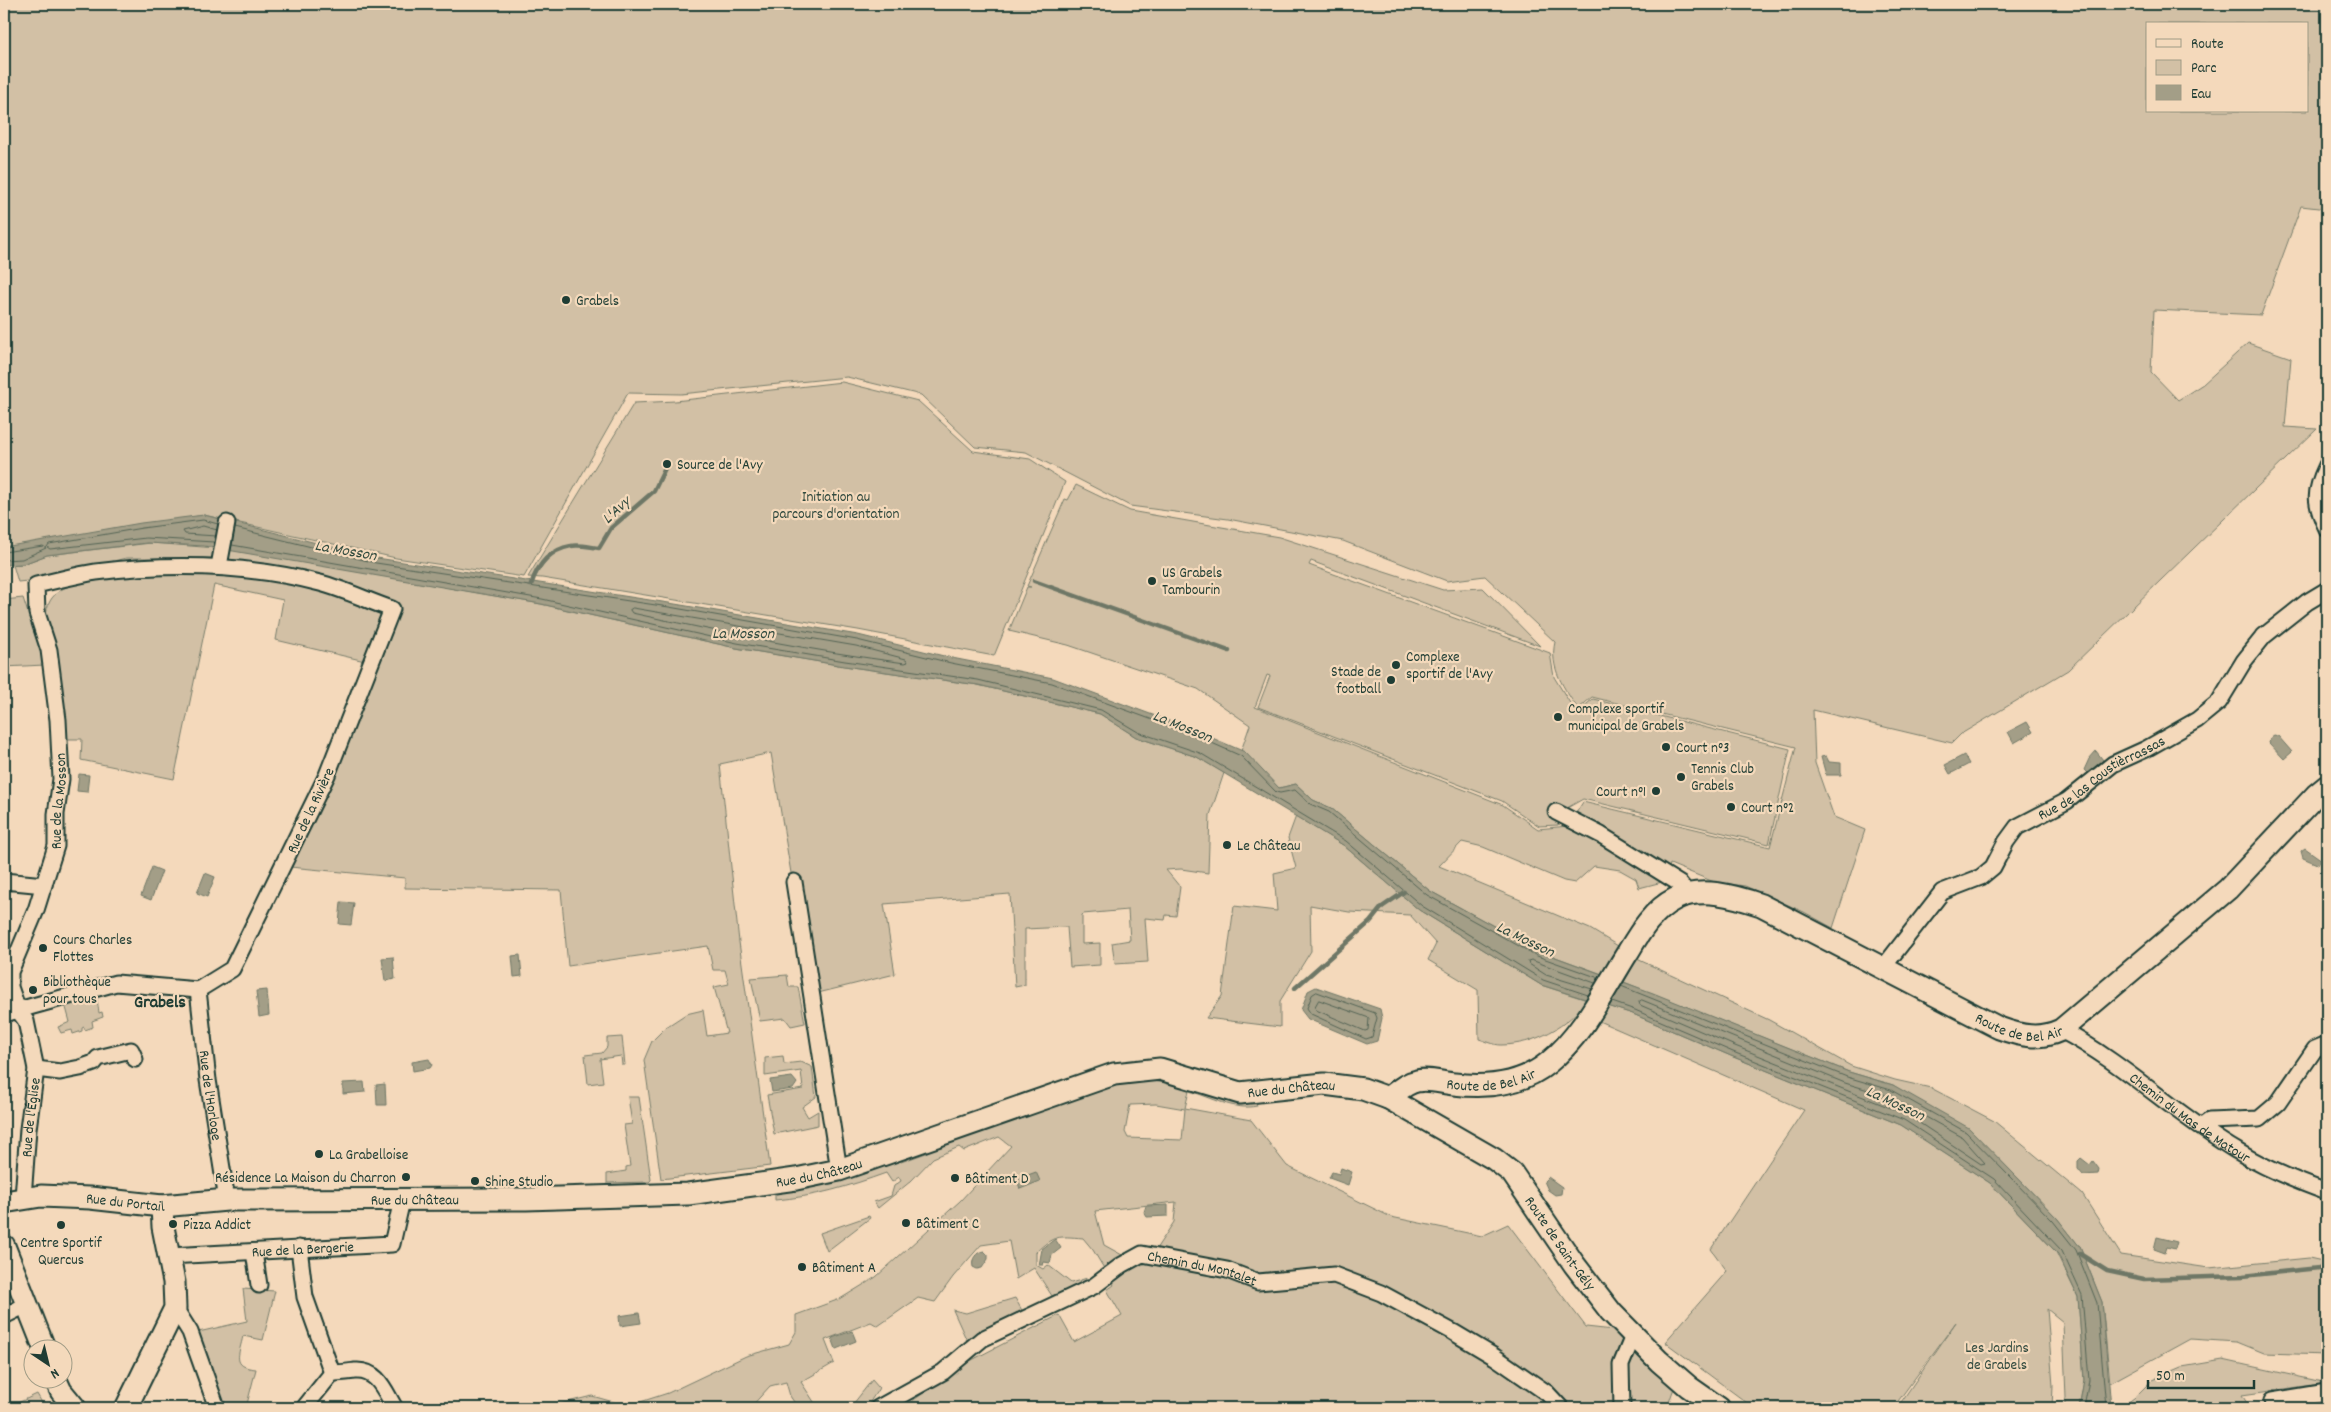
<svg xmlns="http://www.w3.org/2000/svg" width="2331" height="1412" font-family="Dekko,sans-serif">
	<rect width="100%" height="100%" fill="#f4d9bb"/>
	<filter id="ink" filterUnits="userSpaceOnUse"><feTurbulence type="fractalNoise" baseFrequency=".02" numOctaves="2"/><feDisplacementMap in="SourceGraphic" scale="10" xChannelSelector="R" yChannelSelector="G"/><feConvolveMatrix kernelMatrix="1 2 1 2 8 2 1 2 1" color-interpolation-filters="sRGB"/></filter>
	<g filter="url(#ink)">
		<g fill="#d2c0a5" stroke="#787e6c" fill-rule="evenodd">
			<path d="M 4,4 L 2327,4 L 2327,209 L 2301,206 L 2261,315 L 2154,310 L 2151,372 L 2178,400 L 2203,384 L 2248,343 L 2291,358 L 2285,427 L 2317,429 L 2068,670 L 1961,734 L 1952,743 L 1813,710 L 1815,763 L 1834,817 L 1865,830 L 1833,928 L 1804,912 L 1745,886 L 1714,882 L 1670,864 L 1666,881 L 1639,888 L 1636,879 L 1620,870 L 1594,866 L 1575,883 L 1564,881 L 1483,847 L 1462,842 L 1439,866 L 1590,929 L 1623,949 L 1605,975 L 1539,951 L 1430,891 L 1331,808 L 1313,800 L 1296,784 L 1279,788 L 1241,751 L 1250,725 L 1198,689 L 1068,645 L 1009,631 L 1027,587 L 1031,587 L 1027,586 L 1065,499 L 1068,500 L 1076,485 L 1130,511 L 1279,537 L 1443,590 L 1483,588 L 1540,646 L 1311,561 L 1309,565 L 1550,653 L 1554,677 L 1576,713 L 1593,699 L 1790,749 L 1769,844 L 1583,799 L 1567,808 L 1558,825 L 1539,826 L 1502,801 L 1258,707 L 1270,676 L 1267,675 L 1255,707 L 1503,805 L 1538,829 L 1568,826 L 1583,802 L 1770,847 L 1796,747 L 1592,697 L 1578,709 C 1564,688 1549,668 1555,642 L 1485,576 L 1447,581 L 1343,541 L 1228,519 L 1130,506 L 1026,452 L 975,447 L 921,395 L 847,377 L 681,394 L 628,393 L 524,577 L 396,558 L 204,515 L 4,548 ZM 2147,24 L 2307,24 L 2307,111 L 2147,111 Z"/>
			<polygon points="842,382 918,401 973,451 1030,459 1065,482 994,656 858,630 542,578 528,577 634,403 675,401"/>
			<polygon points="151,543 216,548 215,558 126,558 37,580 18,582 13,565 23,564 47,555"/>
			<polygon points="229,549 541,604 736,648 844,666 978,685 1100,714 1136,737 1197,757 1224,773 1210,815 1208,873 1181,869 1166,870 1180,887 1176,916 1166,915 1165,920 1145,918 1148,962 1115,964 1112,943 1130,940 1128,910 1083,914 1082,915 1082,944 1100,943 1100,965 1070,967 1067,927 1025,929 1025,985 1015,987 1010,894 884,904 895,974 818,993 792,879 771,753 720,764 739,942 770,1166 661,1179 644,1060 652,1041 666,1027 686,1014 703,1010 707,1036 727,1033 714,987 729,984 725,970 713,970 708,946 568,966 561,890 405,888 405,878 290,867 333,778 397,605 225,561"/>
			<path d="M 215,573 L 294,583 L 383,612 L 365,661 L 276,640 L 283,600 L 214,585 L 174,779 L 81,760 L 82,739 L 65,739 L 46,623 C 44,593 64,587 88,578 Z"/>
			<polygon points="23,598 45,665 4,667 4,600"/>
			<path d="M 1296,816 L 1343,845 L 1419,910 L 1541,985 L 1587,1000 C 1569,1026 1534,1045 1501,1045 C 1494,1045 1486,1041 1479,1039 L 1478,990 L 1428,960 L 1436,944 L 1410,915 L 1349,912 L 1310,905 L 1311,951 L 1280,1001 L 1280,1027 L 1206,1018 L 1222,996 L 1234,906 L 1277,911 L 1274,873 L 1296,868 L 1288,838 Z"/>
			<polygon points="1637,959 1769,1020 1851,1066 1895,1080 1931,1088 1994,1121 2082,1194 2121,1255 2209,1268 2309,1258 2327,1262 2327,1355 2264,1353 2237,1342 2190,1339 2110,1383 2102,1302 2080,1247 2057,1218 1991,1151 1893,1085 1849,1072 1624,982"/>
			<polygon points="787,975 789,987 798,987 805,1023 791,1026 785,1018 760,1021 751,978"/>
			<polygon points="97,999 99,1013 102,1012 103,1017 92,1021 93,1027 85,1030 84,1027 82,1028 82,1031 73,1034 72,1030 61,1033 58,1027 70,1022 65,1004"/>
			<polygon points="1602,1004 1633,1014 1731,1056 1901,1125 1990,1183 2056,1252 2078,1297 2084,1380 2079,1408 2064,1408 2066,1398 2063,1322 2047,1309 2053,1386 2052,1408 1897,1408 1956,1322 1893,1408 1754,1408 1665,1342 1727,1271 1711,1249 1804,1110 1594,1019"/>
			<polygon points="622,1037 625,1065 622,1065 621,1056 600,1059 603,1082 588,1084 585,1055 602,1053 607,1047 607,1038"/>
			<polygon points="783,1056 784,1064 801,1062 812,1067 816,1097 802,1107 808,1117 818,1111 818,1125 774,1134 767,1095 803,1089 801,1071 765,1076 765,1058"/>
			<path d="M 1138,1080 L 1180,1084 L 1230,1102 L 1256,1104 L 1257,1106 C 1233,1111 1212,1097 1189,1091 L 1185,1108 L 1251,1120 L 1287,1166 L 1391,1217 L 1482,1236 L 1508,1224 L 1586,1327 L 1613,1330 L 1674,1388 L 1667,1408 L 902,1408 L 970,1361 L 1059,1315 L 1074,1342 L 1122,1316 L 1107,1290 L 1114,1285 L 1093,1250 L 1083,1238 C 1058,1236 1054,1235 1036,1252 L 1036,1265 L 1043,1269 L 1048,1265 L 1071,1283 L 1087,1278 L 1089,1283 L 1054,1299 L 1034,1268 L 1016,1279 L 1009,1241 L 981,1245 L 953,1277 L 935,1302 L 918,1298 L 878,1326 L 871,1322 L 825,1340 L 834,1363 L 801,1382 L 818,1408 L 798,1408 L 790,1396 L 786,1382 L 770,1386 L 750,1408 L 543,1408 L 592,1396 L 628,1406 L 668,1393 L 746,1356 L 789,1344 L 796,1332 L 796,1315 L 840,1299 L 876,1277 L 960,1201 L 1011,1146 L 999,1137 L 964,1151 L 959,1147 L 933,1158 L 911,1181 L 878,1208 L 874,1202 L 891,1196 L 894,1186 L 901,1181 L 899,1177 L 892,1182 L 886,1173 C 850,1186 814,1197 775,1200 L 775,1193 C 819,1188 858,1174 899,1159 L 901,1162 L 926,1153 L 925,1150 L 1107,1088 ZM 1156,1104 L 1185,1109 L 1182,1140 L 1128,1138 L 1125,1132 L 1130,1105 ZM 1176,1202 L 1174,1222 L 1148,1261 L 1142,1266 L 1104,1245 L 1095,1211 Z"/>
			<polygon points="628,1097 639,1097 651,1180 649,1182 607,1183 607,1174 626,1171 626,1167 630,1166 624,1125 632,1124"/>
			<polygon points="869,1216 870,1218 827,1251 820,1233"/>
			<path d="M 243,1289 L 275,1291 L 263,1340 L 243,1336 C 239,1355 231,1367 256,1369 L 246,1408 L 221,1408 L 194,1333 L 247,1321 Z"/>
			<polygon points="1015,1298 1024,1314 967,1341 953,1310 966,1313"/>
			<polygon points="2223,1360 2327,1383 2242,1395 2250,1408 2120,1408 2134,1398 2152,1380 2182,1367"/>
			<polygon points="872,1380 879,1388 866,1408 850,1408"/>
			<polygon points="37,1394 45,1408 7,1408"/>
		</g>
		<g fill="#a39e87" stroke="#6e7766">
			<polygon points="204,515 377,558 669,603 858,635 952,658 1053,678 1196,731 1245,752 1279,788 1296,784 1313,800 1331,808 1430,891 1539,951 1653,993 1849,1072 1893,1085 1969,1128 2057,1218 2080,1247 2102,1302 2111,1408 2079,1408 2084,1380 2078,1297 2058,1254 1990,1183 1901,1125 1731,1056 1633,1014 1541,985 1419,910 1343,845 1197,757 1136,737 1100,714 978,685 844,666 736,648 541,604 204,546 147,543 47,555 23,564 4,565 4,547 141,523"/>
			<polygon points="2027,722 2033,732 2014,743 2008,732"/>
			<polygon points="2274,735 2278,736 2292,752 2284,759 2269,743 2271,737"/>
			<polygon points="2096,751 2103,760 2088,774 2084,770 2089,759"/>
			<polygon points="1964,755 1969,764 1950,774 1945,765"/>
			<polygon points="1826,756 1829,762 1841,763 1841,775 1826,775 1821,757"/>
			<polygon points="79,774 89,775 87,792 77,791"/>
			<polygon points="2305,848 2322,860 2321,862 2317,864 2303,858 2301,851"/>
			<polygon points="152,867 162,871 151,900 141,896"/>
			<polygon points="205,873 215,877 207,897 197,893"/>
			<polygon points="341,902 354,903 351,925 339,924"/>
			<polygon points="520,955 522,976 514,977 512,956"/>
			<polygon points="393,957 395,979 385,981 382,958"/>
			<polygon points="1316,987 1380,1009 1382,1018 1377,1041 1367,1044 1308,1019 1301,1010 1308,991"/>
			<polygon points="267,990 269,1015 259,1017 256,991"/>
			<polygon points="429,1059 432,1065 430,1068 413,1071 412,1062"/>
			<polygon points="792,1077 797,1083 793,1089 772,1092 770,1080"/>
			<polygon points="364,1082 365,1092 343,1094 343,1083"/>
			<polygon points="385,1084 386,1105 377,1105 376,1085"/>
			<polygon points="2081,1158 2090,1165 2093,1161 2099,1169 2098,1174 2083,1175 2078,1169 2078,1161"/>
			<polygon points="1341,1168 1352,1172 1348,1185 1329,1178 1332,1172 1339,1174"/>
			<polygon points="1036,1172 1040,1181 1020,1189 1017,1179"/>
			<polygon points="1548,1177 1562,1187 1561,1194 1555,1195 1548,1190 1544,1181"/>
			<polygon points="1168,1205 1168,1216 1147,1217 1144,1212 1146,1206"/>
			<polygon points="2157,1237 2177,1242 2175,1249 2167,1247 2165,1253 2154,1249"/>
			<polygon points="1055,1239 1061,1248 1052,1255 1050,1263 1044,1262 1043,1265 1039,1265 1042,1249"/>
			<path d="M 984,1251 L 988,1255 L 988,1259 L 982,1268 L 977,1269 L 973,1267 C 971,1259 976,1252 984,1251 Z"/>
			<polygon points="639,1313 641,1323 620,1326 619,1316"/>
			<polygon points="852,1331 856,1341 836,1349 832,1338"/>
		</g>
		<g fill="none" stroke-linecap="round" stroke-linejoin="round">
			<g stroke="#546455" stroke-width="1">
				<polyline points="235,528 376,563 669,607 857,640 951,663 1052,683 1194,735 1241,756 1276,792 1280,793 1295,790 1310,804 1329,812 1427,895 1537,956 1599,978"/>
				<polyline points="216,536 185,534 183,531 203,526 217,530"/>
				<polyline points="214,542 146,538 50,549 47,547 49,544 142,528 203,520 218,524"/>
				<polyline points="232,545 542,599 737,643 845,661 978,680 1101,710 1138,732 1200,753 1346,841 1422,906 1543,980 1588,995"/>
				<polyline points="4,552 43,546 46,548 22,559 4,560"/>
				<path d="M 633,608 L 856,646 L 906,659 L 908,662 L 905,663 C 813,651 723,633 632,613 L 630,610 Z"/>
				<polyline points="1621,986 1847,1077 1891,1090 1966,1132 2053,1221 2076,1250 2097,1303 2106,1408"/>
				<polyline points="1592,989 1546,975 1529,964 1528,961 1531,960 1595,983"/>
				<polygon points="1317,992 1375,1013 1377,1018 1372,1037 1366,1039 1311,1014 1307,1008 1312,995"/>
				<polygon points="1319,1000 1369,1018 1368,1030 1365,1031 1316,1010 1315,1007"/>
				<polygon points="1642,1000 1845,1083 1888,1096 1962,1137 1985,1163 1981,1164 1906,1114 1735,1046 1640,1005 1639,1002"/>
				<polyline points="1612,1002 1635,1010 1733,1052 1904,1120 1994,1179 2062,1251 2082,1295 2089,1380 2084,1408"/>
			</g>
			<g stroke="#6e7766" stroke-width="4.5">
				<polyline points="1034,581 1229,651"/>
				<path d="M 531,585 C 537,566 549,550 571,546 C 579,544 590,547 599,548 L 611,528 L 654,491 L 667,464"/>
				<polyline points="1295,988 1370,922 1382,907 1404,892"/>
				<polyline points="2080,1254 2107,1271 2144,1279 2243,1276 2319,1268 2327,1270"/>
			</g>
			<g stroke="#1f3d34" stroke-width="19">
				<g id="street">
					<path d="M 2327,465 C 2314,492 2314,502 2327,529"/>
					<polyline points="219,566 227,523"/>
					<polyline points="1556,812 1601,835 1680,884 1689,895"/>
					<polyline points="4,881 44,885"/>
					<polyline points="794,882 839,1170"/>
					<path id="s1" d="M 1882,969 L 1942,892 L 1981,877 L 1993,867 L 2006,842 L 2017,827 L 2067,801 L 2113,764 L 2146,749 L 2197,720 L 2219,702 L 2244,661 L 2264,636 L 2307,602 L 2327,590"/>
					<path id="s2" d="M 198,990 L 208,1080 L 227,1200"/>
					<polyline points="4,1014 116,983 198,990"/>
					<path id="s3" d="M 2061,1030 C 2124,1063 2176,1115 2237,1151 C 2266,1169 2296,1181 2327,1192"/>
					<polyline points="36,1069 60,1072 80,1068 94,1063 98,1058 131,1050 135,1059"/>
					<polyline points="2201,1127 2209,1121 2259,1119 2278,1103 2315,1049 2327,1044"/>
					<path id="s4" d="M 23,1198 L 28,1129 L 36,1069 L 26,1021 L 18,1010 L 10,987 L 10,972 L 36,910 L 56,846 L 56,814 L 61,779 L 58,720 L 49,650 L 37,613 L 36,585 C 56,581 76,575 96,572 C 171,563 246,564 320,583 C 344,589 368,601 392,609 L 327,775 L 232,969 L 198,990"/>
					<polyline points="299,1248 305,1297 332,1373"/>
					<polyline points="254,1252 259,1285"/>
					<path id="s5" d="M 169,1256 L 392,1244 L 402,1200"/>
					<polyline points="175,1308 190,1332 217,1408"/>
					<polyline points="4,1316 26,1305"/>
					<polyline points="2272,1401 2327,1392"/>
					<path d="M 304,1408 L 332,1373 C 340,1373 347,1372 355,1371 C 378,1369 385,1392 395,1408"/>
					<path id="s6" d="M 878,1408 L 943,1372 L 982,1339 L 1094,1286 L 1122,1265 L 1142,1254 L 1227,1270 L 1258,1282 L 1334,1275 L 1381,1293 L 1453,1332 L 1495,1357 L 1547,1393 L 1561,1408"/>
					<polyline points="1622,1408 1621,1365 1633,1336"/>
				</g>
			</g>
			<g stroke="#1f3d34" stroke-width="25">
				<g id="secondary">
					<path id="s7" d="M 1388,1098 C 1397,1092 1406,1083 1417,1081 C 1429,1078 1442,1083 1454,1084 C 1487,1088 1521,1085 1548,1063 C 1583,1035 1604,990 1628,952 C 1640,932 1653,910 1675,899 C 1701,886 1735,896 1761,905 L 1999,1028 C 2021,1036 2039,1040 2061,1030 L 2228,889 L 2316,795 L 2327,786"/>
					<path id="s8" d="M 4,1202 L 41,1196 L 90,1198 L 162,1206 L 227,1200 L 526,1199 L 688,1194 L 796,1179 L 839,1170 L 1114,1074 L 1160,1069 L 1240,1093 L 1324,1084 L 1363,1089 L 1388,1098 L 1494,1159 L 1512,1173 L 1574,1264 L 1611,1312 L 1659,1361 L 1689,1387 L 1719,1408"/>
					<polyline points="4,1246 45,1350"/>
					<polyline points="56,1380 61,1391 75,1408"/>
					<polyline points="126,1408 175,1308 174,1282 163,1227 162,1206"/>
				</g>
			</g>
			<use href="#street" stroke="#f4d9bb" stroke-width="15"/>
			<use href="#secondary" stroke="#f4d9bb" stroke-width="21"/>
		</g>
	</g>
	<g fill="#1f3d34" stroke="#f4d9bb" stroke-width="2">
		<circle cx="566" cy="300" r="5"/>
		<circle cx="667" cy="464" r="5"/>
		<circle cx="1152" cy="581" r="5"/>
		<circle cx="1396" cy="665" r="5"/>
		<circle cx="1391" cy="680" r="5"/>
		<circle cx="1558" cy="717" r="5"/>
		<circle cx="1666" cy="747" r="5"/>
		<circle cx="1681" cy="777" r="5"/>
		<circle cx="1656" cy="791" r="5"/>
		<circle cx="1731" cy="807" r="5"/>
		<circle cx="1227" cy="845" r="5"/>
		<circle cx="43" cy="948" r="5"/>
		<circle cx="33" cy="990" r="5"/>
		<circle cx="319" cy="1154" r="5"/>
		<circle cx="406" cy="1177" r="5"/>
		<circle cx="955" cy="1178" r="5"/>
		<circle cx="475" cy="1181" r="5"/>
		<circle cx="906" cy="1223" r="5"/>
		<circle cx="173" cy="1224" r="5"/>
		<circle cx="61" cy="1225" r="5"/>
		<circle cx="802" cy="1267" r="5"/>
	</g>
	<g text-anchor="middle" stroke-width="4.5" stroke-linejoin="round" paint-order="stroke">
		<g font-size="15" fill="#1f3d34" stroke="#f4d9bb" text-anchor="start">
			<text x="576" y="305">Grabels</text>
			<text x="677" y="469">Source de l'Avy</text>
			<text x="1162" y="577">US Grabels<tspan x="1162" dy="17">Tambourin</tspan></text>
			<text x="1406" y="661">Complexe<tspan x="1406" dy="17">sportif de l'Avy</tspan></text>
			<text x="1381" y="676" text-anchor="end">Stade de<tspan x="1381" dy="17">football</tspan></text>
			<text x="1568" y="713">Complexe sportif<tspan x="1568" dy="17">municipal de Grabels</tspan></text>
			<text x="1676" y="752">Court n°3</text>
			<text x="1691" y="773">Tennis Club<tspan x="1691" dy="17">Grabels</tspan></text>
			<text x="1646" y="796" text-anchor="end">Court n°1</text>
			<text x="1741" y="812">Court n°2</text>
			<text x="1237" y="850">Le Château</text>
			<text x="53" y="944">Cours Charles<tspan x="53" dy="17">Flottes</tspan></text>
			<text x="43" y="986">Bibliothèque<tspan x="43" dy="17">pour tous</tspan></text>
			<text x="329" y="1159">La Grabelloise</text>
			<text x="396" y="1182" text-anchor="end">Résidence La Maison du Charron</text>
			<text x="965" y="1183">Bâtiment D</text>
			<text x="485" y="1186">Shine Studio</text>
			<text x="916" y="1228">Bâtiment C</text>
			<text x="183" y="1229">Pizza Addict</text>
			<text x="61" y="1247" text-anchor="middle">Centre Sportif<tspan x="61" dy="17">Quercus</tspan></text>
			<text x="812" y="1272">Bâtiment A</text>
		</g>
		<g font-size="15" fill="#314a3f" stroke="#f4d9bb">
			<text x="836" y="501">Initiation au<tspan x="836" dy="17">parcours d'orientation</tspan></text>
			<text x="1997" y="1352">Les Jardins<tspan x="1997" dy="17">de Grabels</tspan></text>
		</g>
		<g font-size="15" fill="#1f3d34" stroke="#f4d9bb">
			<text dy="5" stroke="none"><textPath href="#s1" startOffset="300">Rue de las Coustièrrassas</textPath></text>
			<text dy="5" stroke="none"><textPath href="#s4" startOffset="411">Rue de la Mosson</textPath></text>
			<text transform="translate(310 810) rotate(-65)" y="5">Rue de la Rivière</text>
			<text dy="5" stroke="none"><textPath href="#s7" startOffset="756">Route de Bel Air</textPath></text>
			<text dy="5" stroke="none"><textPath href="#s7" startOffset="109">Route de Bel Air</textPath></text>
			<text dy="5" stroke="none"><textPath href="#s8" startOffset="1311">Rue du Château</textPath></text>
			<text dy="5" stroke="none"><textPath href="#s2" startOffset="106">Rue de l'Horloge</textPath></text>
			<text dy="5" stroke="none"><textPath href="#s4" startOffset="81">Rue de l'Église</textPath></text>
			<text dy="5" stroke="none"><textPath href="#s3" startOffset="156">Chemin du Mas de Matour</textPath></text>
			<text dy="5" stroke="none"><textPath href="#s8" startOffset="818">Rue du Château</textPath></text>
			<text dy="5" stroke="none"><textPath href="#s8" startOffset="412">Rue du Château</textPath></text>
			<text dy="5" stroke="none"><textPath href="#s8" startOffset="122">Rue du Portail</textPath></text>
			<text dy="5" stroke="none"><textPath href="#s8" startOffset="1640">Route de Saint-Gély</textPath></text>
			<text dy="5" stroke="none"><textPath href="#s5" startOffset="134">Rue de la Bergerie</textPath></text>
			<text dy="5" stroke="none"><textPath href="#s6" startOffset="369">Chemin du Montalet</textPath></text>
		</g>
		<g font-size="16" font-style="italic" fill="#334c40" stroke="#f4d9bb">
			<text transform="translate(615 509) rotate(-43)" y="6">L'Avy</text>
			<text transform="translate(346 549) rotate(10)" y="6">La Mosson</text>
			<text x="743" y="638">La Mosson</text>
			<text transform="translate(1183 725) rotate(22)" y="6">La Mosson</text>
			<text transform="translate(1526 938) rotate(26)" y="6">La Mosson</text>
			<text transform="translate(1896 1102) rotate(25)" y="6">La Mosson</text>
		</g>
		<g font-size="18" font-weight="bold" fill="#1f3d34" stroke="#f4d9bb">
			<text x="160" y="1007">Grabels</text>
		</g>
	</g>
	<rect width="2331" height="1412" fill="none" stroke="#f4d9bb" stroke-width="20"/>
	<rect x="10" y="10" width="2311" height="1392" fill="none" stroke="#1f3d34" stroke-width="2" filter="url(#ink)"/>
	<rect x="2146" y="22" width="162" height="90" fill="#f4d9bb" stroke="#9f9b85"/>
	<rect x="2156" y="39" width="25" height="8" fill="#f4d9bb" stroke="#9f9b85"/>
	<text x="2191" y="48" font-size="15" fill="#1f3d34">Route</text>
	<rect x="2156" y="60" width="25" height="15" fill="#d2c0a5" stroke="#9f9b85"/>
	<text x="2191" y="72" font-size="15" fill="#1f3d34">Parc</text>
	<rect x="2156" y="85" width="25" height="15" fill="#a39e87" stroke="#9f9b85"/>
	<text x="2191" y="98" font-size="15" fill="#1f3d34">Eau</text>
	<g transform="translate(48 1364) rotate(145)"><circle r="24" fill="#f4d9bb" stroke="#9f9b85"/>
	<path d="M0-4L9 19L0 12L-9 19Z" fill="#1f3d34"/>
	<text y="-8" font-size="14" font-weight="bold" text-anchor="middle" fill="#1f3d34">N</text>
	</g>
	<path d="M2148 1380v8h106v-8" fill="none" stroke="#1f3d34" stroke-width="2.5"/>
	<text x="2156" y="1380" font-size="15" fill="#1f3d34" stroke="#f4d9bb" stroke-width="4" paint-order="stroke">50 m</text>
</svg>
